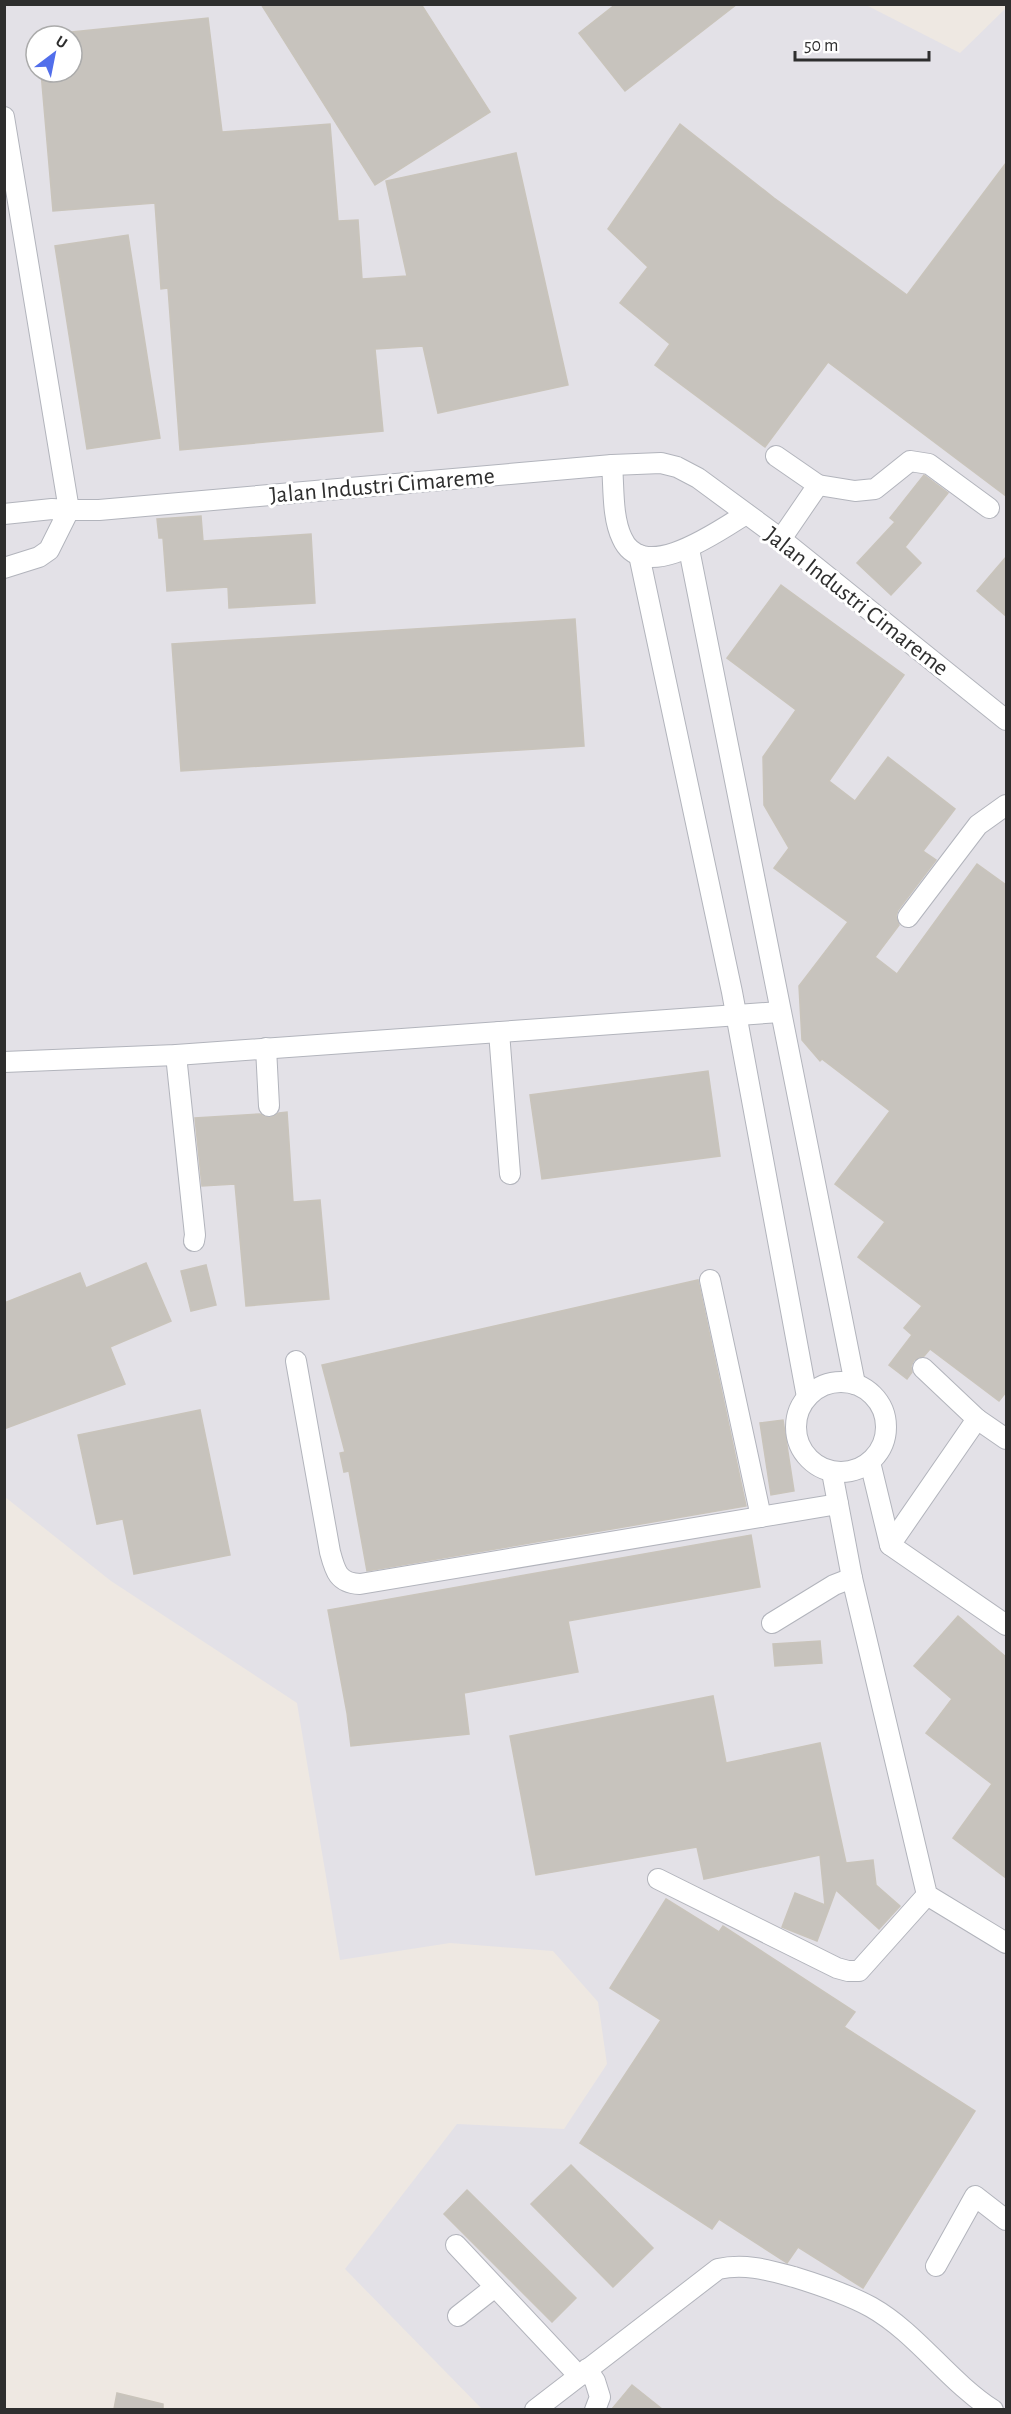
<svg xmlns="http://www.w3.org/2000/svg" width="1011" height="2414" font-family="'Alegreya Sans',sans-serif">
	<rect width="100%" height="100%" fill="#eee8e2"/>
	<path fill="#e3e1e7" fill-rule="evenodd" d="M 4,5 L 866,5 L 960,53 L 1006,8 L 1006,2409 L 482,2409 L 345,2269 L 457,2124 L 564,2129 L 607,2064 L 598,2002 L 553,1951 L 450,1943 L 340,1960 L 297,1703 L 111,1581 L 5,1497 ZM 36,36 L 72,36 L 72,72 L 36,72 Z"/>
	<g fill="#c7c3bd" stroke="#c9c4bb" stroke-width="1.5">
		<polygon points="261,4 421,4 490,112 375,185"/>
		<polygon points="616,4 737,4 625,91 579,33"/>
		<polygon points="208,18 222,132 330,124 338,221 358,220 362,279 407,276 386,181 516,153 568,385 438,413 423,346 375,349 383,431 180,450 168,288 161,289 155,203 53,211 41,72 72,72 72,32"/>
		<polygon points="680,124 774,198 907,295 1006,163 1006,496 828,362 765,447 655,365 670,344 620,303 648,267 608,229"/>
		<polygon points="128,235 160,438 87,449 55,246"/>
		<polygon points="924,475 948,493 905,547 921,563 891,595 857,563 895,522 890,518"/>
		<polygon points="201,516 203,541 311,534 315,603 229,608 228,587 167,591 163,538 159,538 157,519"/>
		<polygon points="1006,557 1006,616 977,591"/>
		<polygon points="781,585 904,675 829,781 855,801 888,757 955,809 923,851 936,860 898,910 896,916 899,925 875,957 897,974 977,864 1006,885 1006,1392 999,1401 930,1349 924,1356 914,1360 911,1366 912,1372 907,1379 889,1365 912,1335 904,1328 922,1306 858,1257 885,1222 835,1184 890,1111 822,1059 820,1061 802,1040 799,986 848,922 774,868 789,848 764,805 763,757 796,710 727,658"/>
		<polygon points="575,619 584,746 181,771 172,644"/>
		<polygon points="708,1071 720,1156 542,1179 530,1095"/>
		<polygon points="287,1112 293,1202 320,1200 329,1299 246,1306 235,1184 202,1186 195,1118 260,1114 270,1118 279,1113"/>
		<polygon points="146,1263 171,1321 110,1347 125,1384 4,1429 4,1303 80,1273 86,1288"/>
		<polygon points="206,1265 216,1305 191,1311 181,1271"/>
		<polygon points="698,1280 746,1506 367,1571 349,1471 344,1472 340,1453 345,1452 322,1365"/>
		<polygon points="200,1410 230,1555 134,1574 123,1519 97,1524 78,1435"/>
		<polygon points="783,1420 794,1491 771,1495 760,1423"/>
		<polygon points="751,1535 760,1587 568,1621 578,1672 464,1693 469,1734 351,1746 347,1713 328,1610"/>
		<polygon points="958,1616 1006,1657 1006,1878 953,1838 992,1784 926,1733 952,1699 914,1666"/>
		<polygon points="820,1641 822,1663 775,1666 773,1644"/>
		<polygon points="713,1696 726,1763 820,1743 846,1863 873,1860 876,1885 900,1906 879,1929 836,1890 817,1941 782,1927 795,1893 825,1905 820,1855 704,1879 697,1847 536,1875 510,1736"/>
		<polygon points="666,1899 719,1932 723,1926 855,2012 844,2027 975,2111 863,2288 798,2247 787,2263 719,2219 712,2229 580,2143 661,2020 610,1988"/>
		<polygon points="571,2165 653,2248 613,2287 531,2204"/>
		<polygon points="467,2190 576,2298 552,2322 444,2214"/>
		<polygon points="632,2385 662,2409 612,2409"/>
		<polygon points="117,2393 163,2404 163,2409 114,2409"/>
	</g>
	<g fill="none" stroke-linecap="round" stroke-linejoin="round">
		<g stroke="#b2b4bc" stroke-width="22">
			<g id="minor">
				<polyline points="4,117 69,510 99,510 612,465 661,463 677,467 698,478 781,539 1006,720"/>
				<polyline points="776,456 818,485 781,539"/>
				<path d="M 612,465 C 614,488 612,517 622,538 C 643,586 720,530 746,514"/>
				<polyline points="818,485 855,491 875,489 910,461 929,464 989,508"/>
				<polyline points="4,514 52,509 69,510 49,550 39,557 4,568"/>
				<polyline points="689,549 855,1384"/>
				<polyline points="639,555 732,992 807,1397"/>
				<polyline points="908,917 978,825 1006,805"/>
				<polyline points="499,1032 510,1174"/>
				<polyline points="266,1048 269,1106"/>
				<polyline points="176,1055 195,1235 194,1241"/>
				<polyline points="4,1062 176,1055 780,1012"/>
				<polyline points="710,1280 761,1517"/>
				<path d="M 296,1361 L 330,1552 C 335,1571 338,1583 360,1584 L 838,1504"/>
				<circle cx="841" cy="1427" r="45"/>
				<polyline points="977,1419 1006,1439"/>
				<polyline points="870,1462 890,1545 1006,1625"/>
				<polyline points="832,1472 852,1578 927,1895 1006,1943"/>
				<polyline points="890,1545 977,1419 923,1368"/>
				<polyline points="772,1623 834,1585 852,1578"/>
				<polyline points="658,1879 837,1968 848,1971 859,1971 927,1895"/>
				<polyline points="456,2245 579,2376"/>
				<polyline points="936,2266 975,2196 1006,2220"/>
				<polyline points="458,2316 495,2287"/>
				<polyline points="587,2369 595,2381 600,2397 595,2410"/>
				<path d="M 535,2410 L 718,2269 C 745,2263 768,2270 794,2277 C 820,2285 847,2294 871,2307 C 917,2333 948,2381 993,2410"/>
			</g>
		</g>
		<use href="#minor" stroke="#fff" stroke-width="20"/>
	</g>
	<g text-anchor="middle" stroke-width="6" stroke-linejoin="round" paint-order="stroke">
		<g font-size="24" fill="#2e2e2e" stroke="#fff">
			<text transform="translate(382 485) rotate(-5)" y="8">Jalan Industri Cimareme</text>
			<text transform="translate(857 601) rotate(38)" y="8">Jalan Industri Cimareme</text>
		</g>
	</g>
	<rect width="1011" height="2414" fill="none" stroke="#2e2e2e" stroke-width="12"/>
	<g transform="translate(54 54) rotate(32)"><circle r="28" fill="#ffffff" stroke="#ababab" stroke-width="1.5"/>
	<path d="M0-4.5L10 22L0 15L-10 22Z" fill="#516eeb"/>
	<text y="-9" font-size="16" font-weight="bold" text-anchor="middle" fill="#2e2e2e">U</text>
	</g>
	<path d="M795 51v9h134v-9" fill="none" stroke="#2e2e2e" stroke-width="3"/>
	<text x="804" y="51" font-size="18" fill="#2e2e2e" stroke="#ffffff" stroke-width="4.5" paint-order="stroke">50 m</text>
</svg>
